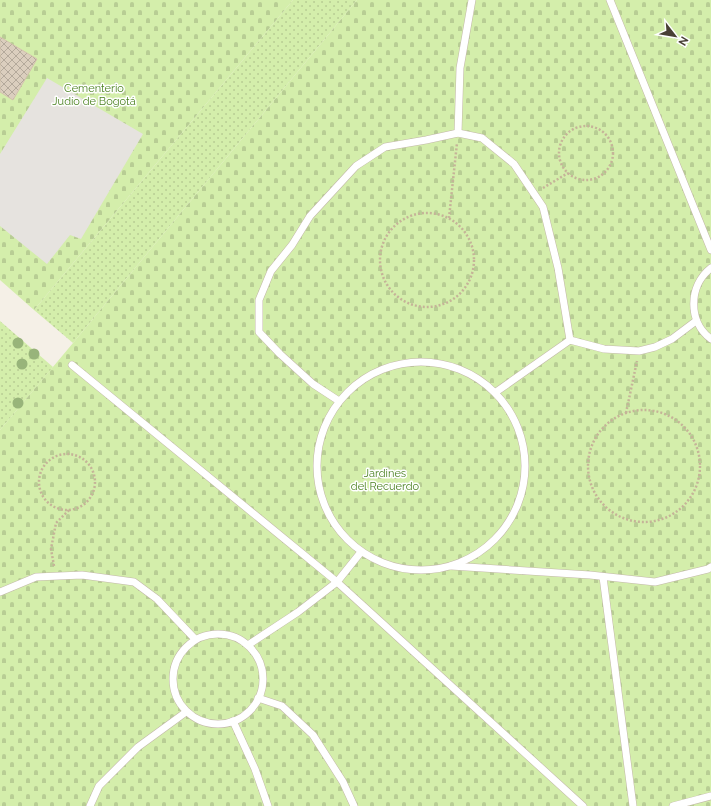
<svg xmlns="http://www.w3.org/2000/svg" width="711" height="806" font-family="Raleway,sans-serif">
	<defs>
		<pattern id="grass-dots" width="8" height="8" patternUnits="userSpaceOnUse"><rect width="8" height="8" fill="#d4eeab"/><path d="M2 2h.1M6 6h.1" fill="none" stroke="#b8cd94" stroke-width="1.8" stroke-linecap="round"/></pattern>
		<pattern id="cemetery-stones" width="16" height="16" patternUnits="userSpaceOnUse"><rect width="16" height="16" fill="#d4eeab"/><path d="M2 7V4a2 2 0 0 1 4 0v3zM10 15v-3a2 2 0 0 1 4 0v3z" fill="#b8cd94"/></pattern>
		<pattern id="building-cross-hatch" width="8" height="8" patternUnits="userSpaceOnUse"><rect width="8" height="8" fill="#dbcebe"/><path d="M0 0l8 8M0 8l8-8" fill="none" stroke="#b4a99b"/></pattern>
	</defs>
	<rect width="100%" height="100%" fill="#f5f0e7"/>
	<g fill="url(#grass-dots)">
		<polygon points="293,0 357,0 73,343 34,310"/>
		<polygon points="0,321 53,367 0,430"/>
	</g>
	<g fill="url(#cemetery-stones)">
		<polygon points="0,0 293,0 34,310 0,280"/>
		<polygon points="357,0 711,0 711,806 0,806 0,430 73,343"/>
	</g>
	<polygon fill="#e6e3df" points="47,78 143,134 81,239 70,235 47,264 0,226 0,154"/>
	<polygon fill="url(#building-cross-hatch)" stroke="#d4c3ad" points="0,37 37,59 13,100 0,92"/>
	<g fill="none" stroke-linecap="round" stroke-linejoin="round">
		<g stroke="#c2b8a8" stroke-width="8">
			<g id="lane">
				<polyline points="610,0 711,250"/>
				<polyline points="458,133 460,68 472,0"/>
				<path d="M 711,268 C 688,286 688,322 711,339"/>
				<circle cx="421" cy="466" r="104"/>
				<polyline points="72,365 337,582 583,806"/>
				<polyline points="496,392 570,340 604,349 639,351 655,347 672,339 696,321"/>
				<polyline points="339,401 313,384 280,354 259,332 259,300 271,271 292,245 310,216 356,166 385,147 426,140 458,133 482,138 514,164 543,207 558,268 570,340"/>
				<polyline points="451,566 590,575 655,582 708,569 711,567"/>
				<polyline points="603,577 633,806"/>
				<polyline points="0,592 36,577 82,575 134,582 157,599 195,639"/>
				<circle cx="218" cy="679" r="45"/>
				<polyline points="248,645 298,612 337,582 361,552"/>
				<polyline points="258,698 282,706 313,735 343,782 354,806"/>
				<polyline points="233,721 255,769 268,806"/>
				<polyline points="90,806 99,786 138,747 186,712"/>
				<polyline points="673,806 711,796"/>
			</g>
		</g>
		<g stroke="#c5b398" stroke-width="2.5" stroke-dasharray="2 2" stroke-linecap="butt">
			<circle cx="586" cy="153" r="27"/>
			<polyline points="543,188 568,173"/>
			<circle cx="427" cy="260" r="47"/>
			<polyline points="449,218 457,143"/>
			<circle cx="644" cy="466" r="56"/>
			<polyline points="626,413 637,361"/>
			<circle cx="67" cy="482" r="28"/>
			<polyline points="54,566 51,549 56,523 70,509"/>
		</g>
		<use href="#lane" stroke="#fff" stroke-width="7"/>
	</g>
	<g fill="#98b47a">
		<circle cx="18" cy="343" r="5.5"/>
		<circle cx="34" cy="354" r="5.5"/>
		<circle cx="22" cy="364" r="5.5"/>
		<circle cx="18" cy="403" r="5.5"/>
	</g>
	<g text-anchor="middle" stroke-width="3" stroke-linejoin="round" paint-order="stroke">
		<g font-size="11" fill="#4b8221" stroke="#fff">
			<text x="94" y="92">Cementerio<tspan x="94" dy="13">Judío de Bogotá</tspan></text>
			<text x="385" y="477">Jardines<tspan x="385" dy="13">del Recuerdo</tspan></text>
		</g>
	</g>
	<g transform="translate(675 36) rotate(121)" stroke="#ffffff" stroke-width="3" paint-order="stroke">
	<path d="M0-3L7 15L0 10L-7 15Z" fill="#494035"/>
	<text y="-6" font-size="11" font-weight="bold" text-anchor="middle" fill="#494035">N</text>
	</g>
</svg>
